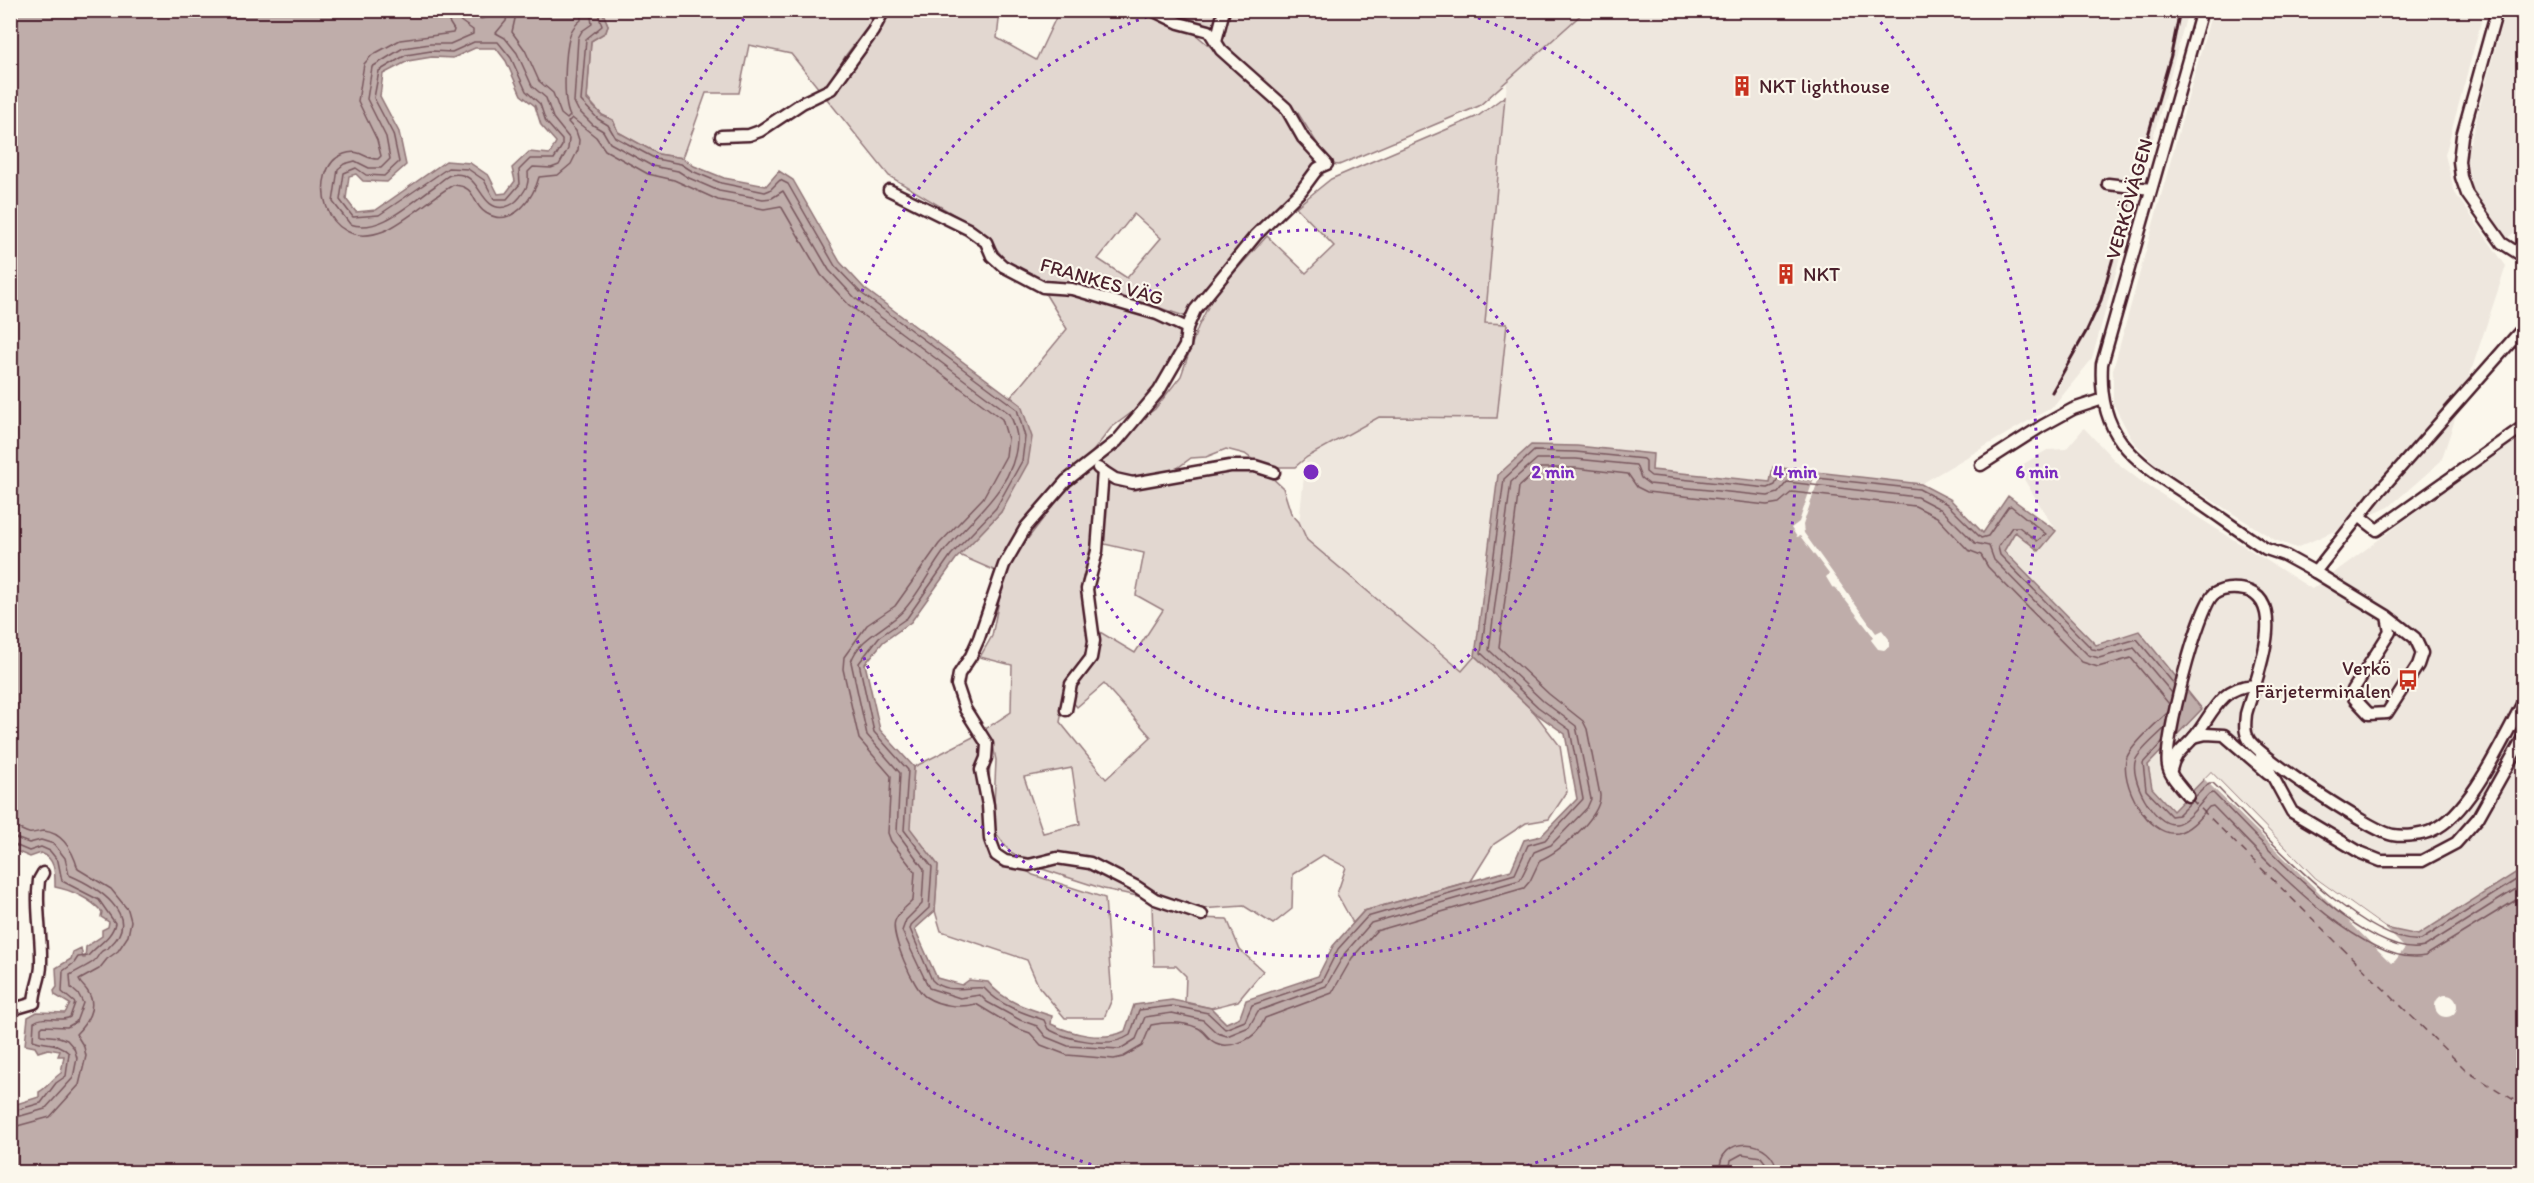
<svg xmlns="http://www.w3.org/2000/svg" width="2534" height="1183" font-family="Itim,sans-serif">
	<rect width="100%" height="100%" fill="#fbf7ec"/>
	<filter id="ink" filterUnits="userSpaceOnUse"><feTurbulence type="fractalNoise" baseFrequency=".0167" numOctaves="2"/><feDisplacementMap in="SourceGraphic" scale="12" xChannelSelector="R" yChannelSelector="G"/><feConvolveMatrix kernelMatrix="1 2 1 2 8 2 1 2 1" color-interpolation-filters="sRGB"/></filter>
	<g filter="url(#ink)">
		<g fill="#eee7de">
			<polygon points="1585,11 2188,11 2092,359 2054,406 1921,484 1773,467 1770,482 1651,470 1653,454 1478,626 1475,656 1463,671 1307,540 1299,523 1306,457 1379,417 1497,418 1507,324 1485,323 1507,82"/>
			<polygon points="2212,11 2484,11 2445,155 2455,193 2506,266 2441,461 2389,507 2296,548 2275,540 2156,465 2132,440 2113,403 2113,370"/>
			<polygon points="2505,11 2524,11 2523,226 2507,238 2473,190 2466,158"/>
			<polygon points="2084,428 2116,462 2142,482 2312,589 2523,433 2523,868 2418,935 2385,928 2315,878 2211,773 2173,811 2152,788 2148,765 2202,709 2096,645 2003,551 2015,532 2056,531 2017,468 2047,450 2066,449"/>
		</g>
		<g fill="#e2d7d0" stroke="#967b7e" stroke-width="1.5" fill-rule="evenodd">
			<polygon points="1178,10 1585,11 1479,106 1339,165 1330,164 1298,113 1251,76 1195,23 1177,14"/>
			<polygon points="602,11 880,11 846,55 823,94 791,54 749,45 739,93 706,93 683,158 658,154 618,132 613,120 602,115 587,98 591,41 606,32 608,25"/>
			<path d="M 892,11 L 1000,11 L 997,38 L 1036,60 L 1059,11 L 1148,11 L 1189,29 L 1275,101 L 1305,145 L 1323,175 L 1308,184 L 1187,317 L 1148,304 L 1039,281 L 1005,260 L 989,239 L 970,224 L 889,176 L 827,99 L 850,63 L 882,26 ZM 1134,214 L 1161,238 L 1127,278 L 1098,259 Z"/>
			<polygon points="1505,96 1485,323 1507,324 1497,418 1379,417 1307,457 1295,467 1276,467 1256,462 1245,454 1226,449 1206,457 1191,458 1172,472 1136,477 1119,474 1098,462 1121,434 1155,409 1181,376 1198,327 1214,295 1267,236 1306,273 1334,246 1296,207 1331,179 1478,116"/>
			<path d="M 1043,290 C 1080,293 1158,310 1184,336 L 1170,378 L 1154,396 L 1111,428 L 1087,459 L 1062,482 L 998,572 L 959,555 L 1001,512 L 1021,405 L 1011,397 L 1067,329 Z"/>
			<path d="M 1090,467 L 1099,473 L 1092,541 L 1082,582 L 1085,622 L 1089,640 L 1086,657 L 1068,680 L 1060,722 L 1106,779 L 1151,737 L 1104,684 L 1077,707 L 1071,700 L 1072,689 L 1094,660 L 1095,629 L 1135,653 L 1163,610 L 1136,595 L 1144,553 L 1100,543 L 1106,477 L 1131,485 L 1161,484 L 1231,469 L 1254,470 L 1269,475 L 1283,488 L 1291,513 L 1299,522 L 1307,540 L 1462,671 L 1475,656 L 1534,712 L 1560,746 L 1567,792 L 1549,819 L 1526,823 L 1494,844 L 1471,881 L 1364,911 L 1353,923 L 1337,894 L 1346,867 L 1323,855 L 1293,874 L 1292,909 L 1273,924 L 1244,906 L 1199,909 L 1104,889 L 1036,867 L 1009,851 L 993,829 L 996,760 L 993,745 L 984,730 L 1011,712 L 1012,665 L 980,657 L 992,636 L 1004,575 L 1010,562 L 1068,486 ZM 1072,768 L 1080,824 L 1043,833 L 1024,777 Z"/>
			<polygon points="977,735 987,746 990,762 987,835 1005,856 1033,875 1105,898 1112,999 1104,1018 1065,1018 1039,987 1027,960 941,931 935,911 938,865 909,828 914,767"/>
			<polygon points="1152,904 1197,918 1227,919 1240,950 1263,971 1238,1001 1211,1008 1185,1002 1186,976 1176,966 1154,966"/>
		</g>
		<path fill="#bfadaa" stroke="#907477" stroke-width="1.5" fill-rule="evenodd" d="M 464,10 L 481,19 L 494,16 L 494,11 L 602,11 L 608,25 L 606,32 L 591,41 L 587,100 L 602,115 L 613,120 L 618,132 L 658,154 L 683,158 L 694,166 L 724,178 L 766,186 L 779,171 L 793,180 L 840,262 L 865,289 L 1021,405 L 1032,437 L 1028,463 L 1001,512 L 956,559 L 911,622 L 883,642 L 865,664 L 880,730 L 914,767 L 910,828 L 938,865 L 935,911 L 915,929 L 937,978 L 962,985 L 969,980 L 988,982 C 1002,1001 1029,1009 1052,1016 L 1051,1024 C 1072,1034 1103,1042 1125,1031 L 1134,1005 L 1172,1000 L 1211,1008 L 1226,1023 L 1240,1017 L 1246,1000 L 1318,976 L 1333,946 L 1364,911 L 1511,870 L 1524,840 L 1541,836 L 1577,799 L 1565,734 L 1534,712 L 1475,656 L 1498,475 L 1531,445 L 1577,446 L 1653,454 L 1652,470 L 1770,482 L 1773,467 L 1921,484 L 1950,499 L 1983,533 L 2008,496 L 2056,531 L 2039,551 L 2015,532 L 2004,551 L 2096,645 L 2139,631 L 2202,709 L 2148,765 L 2152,788 L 2173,811 L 2211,772 L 2315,878 L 2385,928 L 2418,935 L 2523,868 L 2523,1172 L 1756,1172 L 1752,1167 L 1742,1167 L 1743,1172 L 11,1172 L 10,1106 L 39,1097 L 39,1092 C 48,1087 52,1079 61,1073 L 64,1056 L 58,1056 L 60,1051 L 48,1049 L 38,1052 L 35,1047 L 25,1045 L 28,1017 L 37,1012 L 65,1013 L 70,1004 L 55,995 L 54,991 L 57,987 L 56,968 L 71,959 L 73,952 L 81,948 L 83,958 L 85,958 L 86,947 L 102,936 L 102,930 L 108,927 L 109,922 L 101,917 L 102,912 C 91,899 71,890 55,887 C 55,873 56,859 41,853 L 30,857 L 11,849 L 11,11 ZM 475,48 L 496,48 L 506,61 L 521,95 L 535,106 L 541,125 L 556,142 L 550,154 L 529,152 L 512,168 L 515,181 L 506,193 L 498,194 L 489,176 L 470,163 L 446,161 L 376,210 L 356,212 L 346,199 L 349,176 L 356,174 L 363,181 L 387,182 L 406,165 L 399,132 L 380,96 L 383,74 L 408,61 L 432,57 L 453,58 Z"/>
		<g fill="#fbf7ec">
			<polygon points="1815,475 1820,475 1803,525 1804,533 1876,633 1882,630 1889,639 1889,647 1884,650 1878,649 1871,640 1873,636 1836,588 1832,587 1826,577 1829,574 1800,536 1797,537 1791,528 1799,522"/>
			<polygon points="2211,772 2315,878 2385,928 2405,948 2395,961 2391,963 2204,779"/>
			<circle cx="2446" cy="1006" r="11"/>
		</g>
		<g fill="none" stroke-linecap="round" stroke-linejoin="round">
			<g stroke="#79585e" stroke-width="1.5">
				<path d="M 447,10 L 449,22 L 454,30 L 453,33 L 400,40 L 372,55 L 364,64 L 358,101 L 377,140 L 381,156 L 378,159 C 365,160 361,148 344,154 C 306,167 322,255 384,231 C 406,222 432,197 453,185 C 478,186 470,203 486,213 C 512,229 534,198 539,177 L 558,175 L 571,164 L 578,150 L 579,140 L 576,131 L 568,122 L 572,118 L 596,137 L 605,150 L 648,174 L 674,180 L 718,200 L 764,209 L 781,206 L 821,275 L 849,305 L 1002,419 L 1008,439 L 1006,456 L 983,498 L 939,544 L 895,606 L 867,625 L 844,657 L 843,669 L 859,739 L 891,776 L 888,833 L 891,841 L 915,872 L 913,900 C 907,907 898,912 895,921 C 890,934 914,990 926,997 C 940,1006 960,1008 976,1004 L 1016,1028 L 1030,1033 L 1041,1045 L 1067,1055 L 1114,1059 L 1123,1057 L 1142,1046 L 1151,1025 C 1166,1022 1184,1022 1198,1028 C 1205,1031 1208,1040 1216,1043 C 1228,1049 1250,1041 1258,1030 C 1261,1027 1263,1022 1265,1018 L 1332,993 L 1352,958 L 1376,931 L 1524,888 L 1530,881 L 1540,860 C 1559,853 1601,817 1600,795 L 1587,729 L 1583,721 L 1549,694 L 1499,647 L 1519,487 L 1540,468 L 1575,468 L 1628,474 L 1637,487 L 1647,492 L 1767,505 L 1779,503 L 1792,492 L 1915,506 L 1937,517 L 1968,550 L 1981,555 L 1988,567 L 2082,662 L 2098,667 L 2131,658 L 2169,704"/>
				<path d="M 456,10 L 459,20 L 473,30 L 473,34 L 450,44 L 430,44 L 403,48 L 372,67 L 367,99 L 386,137 L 390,159 L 381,168 L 369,168 L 355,161 L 344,164 L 338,169 L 333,202 L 350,224 C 380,235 412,201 435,186 C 439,183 445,177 450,175 C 482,168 478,212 505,207 C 512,205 515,203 520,197 C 527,188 529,184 528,172 L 533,167 L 551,168 L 559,165 L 568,149 L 569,138 L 553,118 L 546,98 L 532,86 L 517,53 L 505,38 L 496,33 L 506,21 L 508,10"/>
				<path d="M 517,10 L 512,32 L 525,50 L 539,81 L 553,93 L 561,114 L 567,119 L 570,116 C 562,101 565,52 570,35 C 572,28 576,24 581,20 L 581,10"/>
				<path d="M 590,10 L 592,24 L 582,31 L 578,38 L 574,102 L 578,110 L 593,125 L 603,131 L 610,143 L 652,166 L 678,171 L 689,178 L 719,191 L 763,199 L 772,198 L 783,191 L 829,270 L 855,298 L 1010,414 C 1013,422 1018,432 1017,441 C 1015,487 972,518 945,550 C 930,569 920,593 903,611 C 886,629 859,637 851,662 L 867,735 L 900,773 L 897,832 L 924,869 L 922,904 L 906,920 L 902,931 L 929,988 L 960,998 L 980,995 L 987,1002 L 1020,1020 L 1037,1026 L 1046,1037 L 1068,1046 L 1120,1049 L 1136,1039 L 1145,1017 L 1172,1013 L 1203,1020 L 1217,1033 L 1227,1036 L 1249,1027 L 1258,1011 L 1326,986 L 1345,953 L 1371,923 L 1520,880 L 1534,852 L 1551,845 L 1587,808 L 1591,799 L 1576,726 L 1543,701 L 1489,650 L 1511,482 L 1537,459 L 1576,459 L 1636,465 L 1641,478 L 1649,484 L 1768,496 L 1778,493 L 1787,482 L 1917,497 L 1942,510 L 1975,543 L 1989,546 L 1994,560 L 2088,655 L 2099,658 L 2134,648 L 2172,693"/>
				<path d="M 597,10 L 602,26 L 586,39 L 581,101 L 598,119 L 608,125 L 615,137 L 656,159 L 681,164 L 692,171 L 721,183 L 765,192 L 770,190 L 780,180 L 788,184 L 835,266 L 861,293 L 1017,409 L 1025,437 L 1022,461 L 996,508 L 951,555 L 907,618 L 879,637 L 859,663 L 874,732 L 908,770 L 904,830 L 932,867 L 929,908 L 912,924 L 910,929 L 932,980 C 946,995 967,986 984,988 C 999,1005 1023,1013 1044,1020 L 1048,1029 C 1068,1040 1110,1049 1130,1035 L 1139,1010 L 1172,1006 L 1184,1008 L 1208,1013 L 1225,1029 L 1245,1021 L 1252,1005 L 1322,981 L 1338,949 L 1367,917 L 1515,874 L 1528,845 L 1545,840 L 1583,799 L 1570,730 L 1538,707 L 1481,653 L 1504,479 L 1534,451 L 1576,452 L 1644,459 L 1646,461 L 1646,472 L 1651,476 L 1768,488 L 1775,485 L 1780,474 L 1919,489 L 1947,504 L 1981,538 L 1988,536 L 2008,507 L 2011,506 L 2046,534 L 2037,541 L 2019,527 L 2012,527 L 1998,547 L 2000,555 L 2092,649 L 2099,650 L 2137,639 L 2174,684"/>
				<polygon points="474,42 498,42 511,58 526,91 540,104 546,122 562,140 562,146 554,159 530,159 519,170 520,184 507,199 494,199 484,180 468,169 448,168 379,215 353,217 340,200 344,173 356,168 366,175 384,176 399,162 393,134 374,98 379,71 406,55 431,51 452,52"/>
				<path d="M 2168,712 C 2157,723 2133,743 2127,757 C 2118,782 2149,838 2177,833 C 2191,830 2201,816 2209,807 L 2213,806 C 2255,848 2362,970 2425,956 L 2524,895"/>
				<path d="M 2165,728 C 2156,737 2142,748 2136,759 C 2128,777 2154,826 2175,824 C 2187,823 2201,802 2209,794 L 2213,793 C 2252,831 2366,962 2424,947 L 2524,884"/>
				<polyline points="2163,741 2143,763 2146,790 2171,816 2178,815 2191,802"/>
				<path d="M 2194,798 L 2209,783 L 2213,783 C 2254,823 2362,947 2421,940 L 2524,875"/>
				<path d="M 10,827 C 18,827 22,831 29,833 C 33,834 39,831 44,831 C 64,833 73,852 78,869 L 111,889 L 128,910 L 131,921 L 128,936 L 118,951 L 107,959 L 99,969 L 79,980 C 81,985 85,987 88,992 C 98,1007 86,1024 76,1034 L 84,1047 L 86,1056 L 79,1085 L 50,1117 L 10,1128"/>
				<path d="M 10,836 L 29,843 L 41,840 L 54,844 L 65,858 L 69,875 C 95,886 144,915 110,946 C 107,950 107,948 102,951 C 98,954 98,958 94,961 C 88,966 78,970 70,975 L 71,988 L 79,995 L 83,1003 L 76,1022 L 67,1027 L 43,1026 L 41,1028 L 41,1035 L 59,1037 L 67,1040 L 74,1048 L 77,1058 L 73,1078 L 45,1109 L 10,1119"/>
				<path d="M 10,843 L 29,851 L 41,847 L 50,851 L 58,861 L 62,881 L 99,900 L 115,923 C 112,938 97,945 88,956 L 78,957 L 74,963 L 63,971 L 62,992 L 75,1003 L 70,1017 C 59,1023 45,1014 34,1022 L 33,1040 C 49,1046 55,1040 69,1053 L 66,1076 L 56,1083 L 41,1103 L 10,1112"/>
				<path d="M 1720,1172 C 1717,1134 1775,1136 1777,1172"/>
				<polyline points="1729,1172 1731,1160 1742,1154 1761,1157 1767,1165 1768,1172"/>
			</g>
			<polyline stroke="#6d4a51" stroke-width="1.5" stroke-dasharray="8 6" stroke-linecap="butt" points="2191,799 2468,1072 2524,1106"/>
			<g stroke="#4a1f2b" stroke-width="15">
				<g id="minor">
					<polyline points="1152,10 1179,23 1209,31 1221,50 1286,108 1303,138 1327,164 1318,168 1301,191 1256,235 1195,310 1187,328 1185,346 1159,391 1117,441 1066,481 1026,527 1004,565 979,638 971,656 959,674 957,685 965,709 987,744 986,758 981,770 988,805 990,839 996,855 1005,861 1029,865 1057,858 1090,863 1137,887 1155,899 1202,915"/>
					<path d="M 2202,10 L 2102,364 C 2098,435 2131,459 2186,494 C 2213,512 2239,531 2266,549 L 2284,555 L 2315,572 L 2387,616 L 2415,638 L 2422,653 L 2418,665 L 2387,713 L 2369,714 L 2354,698 L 2353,690 L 2390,632 L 2387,616"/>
					<polyline points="2497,10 2462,136 2459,161 2461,177 2467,194 2502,243 2524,257"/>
					<polyline points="1216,41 1224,10"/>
					<polyline points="721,136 749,135 760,131 802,103 831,89 873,31 884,10"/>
					<polyline points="2108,184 2151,189"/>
					<polyline points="889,190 968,229 986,242 992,256 1003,266 1043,287 1072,289 1157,314 1187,328"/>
					<polyline points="1981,465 2042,426 2073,409 2103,399"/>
					<polyline points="1098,468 1115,479 1133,483 1230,466 1255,466 1274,472"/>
					<polyline points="2359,516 2377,530 2524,426"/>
					<polyline points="2315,572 2375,496 2524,327"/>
					<polyline points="1066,710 1071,684 1091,658 1094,641 1087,589 1097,551 1103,471"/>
					<polyline points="2194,737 2206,734 2224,735 2268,773"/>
					<polyline points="2261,755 2292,812 2361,853 2381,861 2422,861 2456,843 2478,818 2524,736"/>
					<path d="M 2171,770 C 2174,753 2185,748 2195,736 C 2205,724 2212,708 2224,697 C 2232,689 2243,686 2254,685"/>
					<path d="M 2188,796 C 2181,787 2170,777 2168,766 C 2163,744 2198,607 2214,594 C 2223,588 2235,588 2245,590 C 2290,601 2254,684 2246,714 C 2245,723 2244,732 2249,740 C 2261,758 2373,832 2393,835 C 2404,837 2423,835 2433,830 C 2470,814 2504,737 2524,701"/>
					<path d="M 10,1010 L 34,1003 C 34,990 41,978 41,965 C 42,941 37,917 38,892 L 39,880 L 43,873"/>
				</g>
			</g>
			<use href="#minor" stroke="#fbf7ec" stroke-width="10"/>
			<polyline stroke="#4a1f2b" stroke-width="3" points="2052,392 2087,330 2101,300 2171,55 2180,10"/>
		</g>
	</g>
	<g fill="none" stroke="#7b2cbf" stroke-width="3" stroke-dasharray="3 6">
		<circle cx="1311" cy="472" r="242"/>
		<path d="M1461 12A484 484 0 1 1 1161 12"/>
		<path d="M1117 1172A726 726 0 0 1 747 15M1875 15A726 726 0 0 1 1505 1172"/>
	</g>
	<defs>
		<g id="building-bare" transform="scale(1.62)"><path d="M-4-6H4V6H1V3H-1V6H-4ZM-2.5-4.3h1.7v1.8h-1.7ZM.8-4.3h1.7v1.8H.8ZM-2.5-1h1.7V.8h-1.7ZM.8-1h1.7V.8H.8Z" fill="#c8321e" stroke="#fbf7ec" stroke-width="2.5" paint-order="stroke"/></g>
		<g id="bus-bare" transform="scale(1.62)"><path d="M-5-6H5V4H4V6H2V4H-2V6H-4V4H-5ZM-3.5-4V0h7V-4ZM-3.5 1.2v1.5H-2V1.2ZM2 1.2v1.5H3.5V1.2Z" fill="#c8321e" stroke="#fbf7ec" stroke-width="2.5" paint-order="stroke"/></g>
	</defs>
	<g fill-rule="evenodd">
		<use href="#building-bare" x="1742" y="86"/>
		<use href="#building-bare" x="1786" y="274"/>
		<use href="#bus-bare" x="2408" y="680"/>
	</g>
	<g text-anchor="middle" stroke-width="4.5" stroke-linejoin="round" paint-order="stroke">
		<g font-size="20" fill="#4a1f2b" stroke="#fbf7ec" text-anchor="start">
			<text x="1759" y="93">NKT lighthouse</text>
			<text x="1803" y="281">NKT</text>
			<text x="2391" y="675" text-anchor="end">Verkö<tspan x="2391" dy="23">Färjeterminalen</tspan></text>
		</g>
		<g font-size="20" fill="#4a1f2b" stroke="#fbf7ec">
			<text transform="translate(2129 199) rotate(-74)" y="7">VERKÖVÄGEN</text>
			<text transform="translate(1102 281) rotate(16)" y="7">FRANKES VÄG</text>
		</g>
	</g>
	<circle cx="1311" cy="472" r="9" fill="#7b2cbf" stroke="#fbf7ec" stroke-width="3"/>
	<g font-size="18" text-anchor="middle" font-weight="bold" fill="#7b2cbf" stroke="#fbf7ec" stroke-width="4.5" stroke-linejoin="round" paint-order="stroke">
		<text x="1553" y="478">2 min</text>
		<text x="1795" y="478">4 min</text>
		<text x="2037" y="478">6 min</text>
	</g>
	<rect width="2534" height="1183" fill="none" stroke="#fbf7ec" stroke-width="36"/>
	<rect x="18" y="18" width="2498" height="1147" fill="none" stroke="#4a1f2b" stroke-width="2" filter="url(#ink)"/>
</svg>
